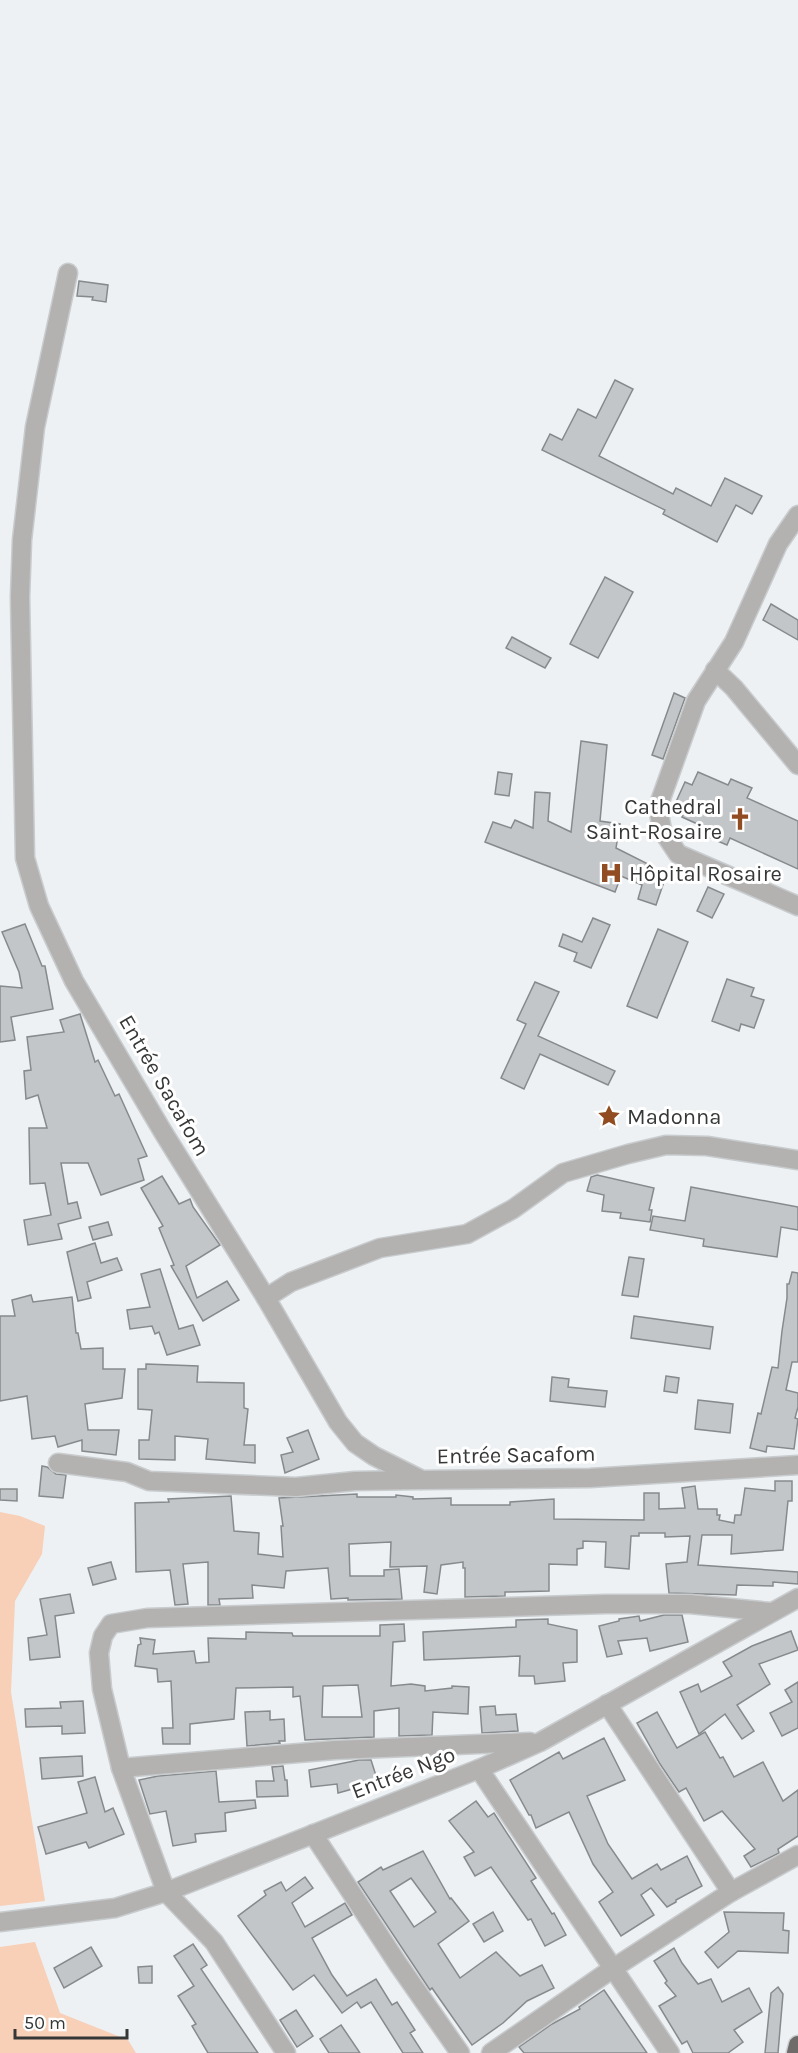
<svg xmlns="http://www.w3.org/2000/svg" width="798" height="2053" font-family="Karla,sans-serif">
	<rect width="100%" height="100%" fill="#edf1f3"/>
	<g fill="#f8cfb7">
		<polygon points="0,1512 20,1516 45,1526 42,1554 15,1601 11,1692 45,1901 0,1906"/>
		<polygon points="35,1942 60,2013 128,2040 136,2053 0,2053 0,1947"/>
	</g>
	<g fill="#c3c6c8" stroke="#878a8c" stroke-width="1.5" fill-rule="evenodd">
		<polygon points="79,281 108,285 106,302 92,300 93,297 77,296"/>
		<polygon points="615,380 633,389 599,456 673,494 676,488 711,506 725,478 762,496 752,514 736,505 717,542 663,514 665,510 542,450 550,434 562,440 578,409 596,418"/>
		<polygon points="605,577 633,592 598,658 570,644"/>
		<polygon points="771,604 798,620 798,640 763,620"/>
		<polygon points="512,637 551,658 545,668 506,648"/>
		<polygon points="674,693 685,698 663,759 652,755"/>
		<polygon points="581,741 607,745 600,821 620,824 616,848 648,864 647,866 667,873 656,905 638,899 642,885 621,876 615,892 485,842 493,822 511,828 515,820 533,828 535,792 550,793 548,821 571,832"/>
		<polygon points="498,772 512,774 509,796 495,794"/>
		<polygon points="698,772 728,785 731,779 752,788 747,798 798,821 798,869 730,838 727,845 701,834 704,827 682,817 686,808 675,804 685,782 692,785"/>
		<polygon points="708,887 724,894 712,918 697,911"/>
		<polygon points="593,918 610,925 591,968 574,961 577,953 559,946 563,934 582,942"/>
		<polygon points="25,924 42,966 45,966 53,1009 11,1017 15,1040 0,1042 0,986 22,988 19,972 2,932"/>
		<polygon points="658,929 688,942 657,1018 627,1006"/>
		<polygon points="727,979 754,988 751,996 764,1000 754,1028 741,1024 739,1031 712,1021"/>
		<polygon points="535,982 559,992 538,1036 615,1071 608,1085 540,1054 524,1089 501,1078 526,1024 517,1020"/>
		<polygon points="80,1014 95,1062 98,1060 115,1096 119,1094 147,1156 138,1159 144,1180 101,1195 88,1163 61,1163 68,1204 77,1202 81,1218 58,1224 62,1239 28,1245 24,1220 51,1215 45,1183 30,1184 29,1128 47,1128 38,1095 26,1099 24,1071 31,1070 27,1037 64,1032 60,1020"/>
		<polygon points="597,1175 654,1188 649,1210 652,1210 650,1222 620,1218 621,1213 602,1211 604,1195 587,1191 591,1177"/>
		<polygon points="162,1176 179,1204 190,1199 193,1207 220,1245 186,1266 197,1298 227,1281 239,1300 203,1321 171,1266 174,1265 159,1228 163,1226 141,1188"/>
		<polygon points="691,1187 798,1207 798,1230 781,1227 777,1257 703,1246 704,1239 650,1230 653,1216 685,1221"/>
		<polygon points="108,1222 112,1235 93,1240 89,1227"/>
		<polygon points="95,1243 101,1263 117,1258 122,1270 87,1282 91,1298 78,1301 67,1252"/>
		<polygon points="629,1257 644,1259 638,1297 622,1295"/>
		<polygon points="160,1269 179,1329 193,1325 200,1345 167,1355 159,1332 155,1334 152,1326 130,1329 127,1310 150,1307 141,1274"/>
		<polygon points="792,1272 798,1273 798,1362 792,1362 786,1390 798,1393 798,1407 795,1418 798,1419 794,1449 767,1446 766,1452 750,1448 758,1413 761,1414 772,1367 778,1368 782,1331 787,1298 787,1284 789,1284"/>
		<polygon points="31,1295 33,1302 72,1297 76,1333 78,1333 81,1349 103,1348 103,1369 125,1369 122,1398 85,1404 88,1430 119,1430 116,1455 82,1451 82,1440 58,1447 55,1436 32,1439 27,1396 0,1401 0,1316 15,1316 12,1300"/>
		<polygon points="634,1316 713,1327 710,1349 631,1338"/>
		<polygon points="146,1364 198,1366 197,1382 244,1383 244,1408 248,1409 244,1445 255,1445 255,1463 206,1459 208,1439 175,1436 175,1460 139,1459 139,1440 149,1440 152,1410 138,1409 138,1369 146,1369"/>
		<polygon points="666,1376 679,1378 677,1393 664,1391"/>
		<polygon points="552,1377 569,1379 568,1387 607,1391 605,1407 550,1401"/>
		<polygon points="698,1400 733,1404 730,1433 695,1429"/>
		<polygon points="308,1430 319,1459 285,1473 281,1455 293,1452 287,1438"/>
		<polygon points="42,1466 47,1467 56,1474 66,1475 63,1498 39,1496"/>
		<polygon points="775,1481 792,1481 792,1501 788,1501 783,1550 731,1554 732,1535 702,1535 698,1565 798,1572 798,1584 773,1582 773,1586 737,1585 736,1595 669,1593 666,1564 687,1562 690,1536 665,1537 665,1533 639,1533 639,1536 631,1536 629,1569 605,1567 606,1542 583,1541 583,1548 577,1549 577,1565 549,1564 549,1591 505,1592 505,1596 465,1597 465,1568 463,1568 463,1562 441,1565 437,1594 424,1592 427,1566 390,1567 391,1542 349,1544 350,1576 384,1576 384,1570 399,1569 402,1599 348,1600 348,1598 331,1599 328,1568 286,1571 284,1588 252,1585 253,1598 219,1599 220,1605 208,1605 208,1562 183,1564 188,1604 175,1605 170,1570 136,1572 135,1503 169,1502 168,1499 231,1496 234,1531 259,1533 258,1554 283,1557 281,1526 283,1526 279,1498 357,1494 357,1497 396,1497 396,1495 413,1497 413,1499 451,1498 451,1505 510,1505 510,1502 554,1499 554,1519 644,1520 644,1493 659,1493 659,1509 685,1508 682,1488 695,1486 698,1509 717,1509 717,1515 720,1515 719,1520 734,1523 735,1515 741,1515 745,1488 775,1491"/>
		<polygon points="0,1489 17,1489 17,1501 0,1500"/>
		<polygon points="111,1562 116,1579 93,1585 88,1568"/>
		<polygon points="70,1594 74,1613 55,1616 60,1657 30,1660 28,1638 47,1635 40,1599"/>
		<polygon points="664,1615 682,1615 688,1642 650,1651 647,1638 618,1641 622,1654 607,1657 599,1626 619,1621 619,1619 639,1616 640,1621"/>
		<polygon points="548,1619 548,1624 577,1630 577,1662 563,1663 565,1681 535,1684 534,1676 519,1676 520,1656 424,1660 423,1632 516,1627 516,1620"/>
		<path d="M 404,1624 L 405,1641 L 393,1642 L 391,1686 L 411,1684 L 425,1686 L 425,1691 L 452,1688 L 452,1686 L 469,1687 L 468,1714 L 433,1712 L 432,1735 L 399,1736 L 399,1708 L 374,1711 L 374,1737 L 305,1740 L 300,1696 L 293,1697 L 293,1687 L 236,1688 L 234,1719 L 190,1724 L 190,1744 L 163,1744 L 162,1728 L 173,1728 L 171,1681 L 158,1682 L 157,1669 L 135,1666 L 138,1645 L 141,1644 L 140,1638 L 155,1640 L 153,1654 L 194,1651 L 196,1663 L 209,1662 L 208,1638 L 246,1639 L 246,1632 L 292,1633 L 293,1636 L 380,1636 L 380,1625 ZM 358,1685 L 362,1717 L 322,1717 L 323,1686 Z"/>
		<polygon points="791,1631 798,1650 759,1664 770,1684 737,1705 754,1731 742,1739 725,1714 699,1734 680,1692 698,1684 701,1692 732,1676 723,1662 752,1646"/>
		<polygon points="798,1682 798,1728 782,1736 770,1713 792,1702 785,1690"/>
		<polygon points="83,1701 85,1733 62,1734 62,1726 26,1727 25,1709 61,1708 60,1702"/>
		<polygon points="495,1706 496,1715 516,1714 518,1731 482,1733 480,1707"/>
		<polygon points="270,1711 270,1720 284,1719 285,1741 279,1741 280,1743 247,1746 245,1712"/>
		<polygon points="657,1712 677,1748 705,1732 720,1758 723,1757 734,1777 763,1762 783,1801 798,1790 798,1836 778,1849 779,1853 751,1867 744,1856 755,1849 722,1811 704,1821 686,1788 679,1792 660,1764 637,1723"/>
		<polygon points="604,1738 625,1780 587,1796 608,1844 632,1879 657,1864 661,1870 687,1856 702,1886 676,1900 676,1902 667,1907 651,1888 641,1895 654,1915 621,1936 599,1902 613,1892 593,1864 569,1812 536,1828 531,1815 529,1815 510,1780 559,1752 563,1759"/>
		<polygon points="82,1756 83,1776 42,1779 40,1758"/>
		<polygon points="359,1760 371,1760 378,1782 338,1793 337,1784 311,1787 309,1770"/>
		<polygon points="283,1766 285,1780 287,1780 288,1796 257,1797 256,1781 274,1781 272,1767"/>
		<polygon points="216,1771 219,1802 255,1800 256,1808 225,1813 226,1831 195,1834 196,1842 173,1846 166,1811 150,1814 139,1780 158,1776"/>
		<polygon points="95,1777 105,1812 113,1808 124,1834 89,1848 86,1842 46,1854 38,1827 87,1813 78,1782"/>
		<polygon points="476,1801 488,1817 494,1813 536,1878 531,1881 552,1914 554,1913 566,1935 545,1946 531,1919 528,1920 491,1867 475,1876 464,1857 474,1852 449,1821"/>
		<path d="M 423,1851 L 450,1899 L 451,1898 L 469,1921 L 438,1944 L 460,1978 L 496,1952 L 520,1976 L 542,1965 L 554,1988 L 527,2001 L 503,2023 L 472,2045 L 432,1988 L 430,1990 L 358,1882 L 381,1867 L 383,1870 ZM 411,1878 L 436,1912 L 414,1927 L 390,1891 Z"/>
		<polygon points="305,1877 313,1888 292,1903 305,1927 345,1903 352,1915 312,1938 332,1975 347,1996 376,1979 392,2005 397,2002 415,2030 410,2033 423,2053 403,2053 371,2002 361,2008 357,2002 342,2013 314,1975 293,1990 238,1916 266,1895 264,1891 281,1882 286,1891"/>
		<polygon points="493,1912 503,1931 484,1942 473,1924"/>
		<polygon points="724,1912 784,1913 783,1930 789,1931 788,1953 738,1951 718,1968 705,1952 729,1932"/>
		<polygon points="193,1944 207,1965 201,1969 258,2053 208,2053 192,2026 196,2024 178,1996 194,1986 174,1956"/>
		<polygon points="91,1947 102,1966 64,1988 54,1968"/>
		<polygon points="674,1948 682,1963 698,1984 711,1979 722,2002 749,1988 762,2012 734,2030 743,2042 728,2053 693,2053 687,2041 682,2044 659,2006 676,1996 665,1983 667,1981 654,1961"/>
		<polygon points="152,1966 152,1983 139,1983 138,1967"/>
		<polygon points="778,1987 783,1994 778,2053 765,2053 771,1993"/>
		<polygon points="604,1990 647,2053 524,2053 519,2047 552,2024 580,2009 579,2007"/>
		<polygon points="296,2010 313,2036 297,2047 280,2020"/>
		<polygon points="341,2025 360,2053 329,2053 320,2039"/>
	</g>
	<g fill="none" stroke-linecap="round" stroke-linejoin="round">
		<g stroke="#c8ccce" stroke-width="21">
			<g id="minor">
				<polyline points="68,273 35,427 22,540 20,597 25,858 39,906 74,981 163,1132 266,1298 338,1422 355,1443 374,1456 422,1480 590,1478 798,1465"/>
				<polyline points="798,515 778,544 734,642 696,701 658,807 662,830 678,854 798,906"/>
				<polyline points="715,670 734,688 798,765"/>
				<polyline points="266,1298 291,1282 380,1248 467,1234 513,1209 563,1173 628,1154 666,1145 707,1146 798,1160"/>
				<polyline points="58,1463 127,1472 149,1481 296,1487 355,1481 420,1480"/>
				<polyline points="607,1704 731,1892"/>
				<polyline points="121,1768 335,1750 530,1742"/>
				<polyline points="479,1769 670,2053"/>
				<polyline points="313,1834 398,1964 460,2053"/>
				<polyline points="0,1922 115,1908 166,1892 479,1769 540,1742 798,1598"/>
				<polyline points="286,2053 214,1942 166,1892 121,1768 102,1689 99,1653 103,1636 111,1624 147,1618 606,1604 690,1604 770,1612"/>
				<polyline points="491,2053 612,1969 731,1892 798,1855"/>
			</g>
		</g>
		<g stroke="#c8ccce" stroke-width="21">
			<polyline id="highway" points="796,2053 798,2045"/>
		</g>
		<use href="#minor" stroke="#b4b2b1" stroke-width="18"/>
		<use href="#highway" stroke="#6f6b6a" stroke-width="18"/>
	</g>
	<defs>
		<g id="church-bare" transform="scale(1.8)"><path d="M-1.2-6h2.4v3.5h3.3v2.4h-3.3V6h-2.4V-.1h-3.3v-2.4h3.3Z" fill="#914d21" stroke="#fff" stroke-width="2.5" paint-order="stroke"/></g>
		<g id="hospital-bare" transform="scale(1.8)"><path d="M-5-5h3v3.5h4V-5h3V5h-3V1.5h-4V5h-3Z" fill="#914d21" stroke="#fff" stroke-width="2.5" paint-order="stroke"/></g>
		<g id="sight-bare" transform="scale(1.8)"><path d="M0-6L1.8-2.2L6-1.7L2.9 1.2L3.7 5.4L0 3.3L-3.7 5.4L-2.9 1.2L-6-1.7L-1.8-2.2Z" fill="#914d21" stroke="#fff" stroke-width="2.5" paint-order="stroke"/></g>
	</defs>
	<g fill-rule="evenodd">
		<use href="#church-bare" x="740" y="819"/>
		<use href="#hospital-bare" x="611" y="873"/>
		<use href="#sight-bare" x="609" y="1116"/>
	</g>
	<g text-anchor="middle" stroke-width="6" stroke-linejoin="round" paint-order="stroke">
		<g font-size="22" fill="#363838" stroke="#fff" text-anchor="start">
			<text x="722" y="814" text-anchor="end">Cathedral<tspan x="722" dy="25">Saint-Rosaire</tspan></text>
			<text x="629" y="881">Hôpital Rosaire</text>
			<text x="627" y="1124">Madonna</text>
		</g>
		<g font-size="22" fill="#363838" stroke="#fff">
			<text transform="translate(165 1085) rotate(60)" y="8">Entrée Sacafom</text>
			<text transform="translate(516 1454) rotate(-1)" y="8">Entrée Sacafom</text>
			<text transform="translate(403 1772) rotate(-21)" y="8">Entrée Ngo</text>
		</g>
	</g>
	<path d="M15 2029v9h112v-9" fill="none" stroke="#363838" stroke-width="3"/>
	<text x="24" y="2029" font-size="18" fill="#363838" stroke="#ffffff" stroke-width="4.5" paint-order="stroke">50 m</text>
</svg>
